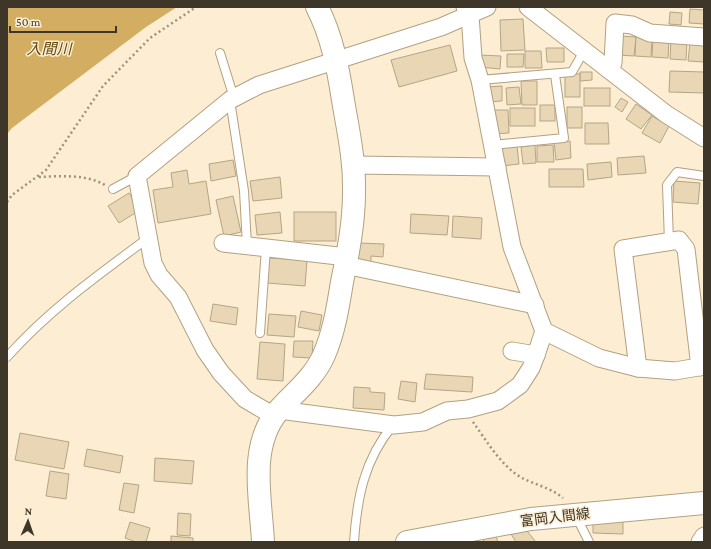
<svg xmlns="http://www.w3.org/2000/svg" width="711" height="549" font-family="'Crimson Pro','Noto Sans JP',serif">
	<rect width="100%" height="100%" fill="#fdeed3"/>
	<polygon fill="#d3ad62" points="7,7 177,7 146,27 12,128 7,134"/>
	<g fill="#e8d6b4" stroke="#b6a585">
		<polygon points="690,9 704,10 704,24 689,23"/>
		<polygon points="670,12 682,13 681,25 669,24"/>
		<polygon points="523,19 525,50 501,51 500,20"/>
		<polygon points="620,36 636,37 634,56 618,55"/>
		<polygon points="636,36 652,37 651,57 635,56"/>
		<polygon points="653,38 669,39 668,58 652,57"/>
		<polygon points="671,39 687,40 686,60 670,59"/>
		<polygon points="690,42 704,43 704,62 688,61"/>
		<polygon points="450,45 457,71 399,87 391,60"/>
		<polygon points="546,48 564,48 564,62 547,62"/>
		<polygon points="525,51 541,51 542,68 525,68"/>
		<polygon points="507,54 524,54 523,67 507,67"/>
		<polygon points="479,55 501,56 500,69 479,67"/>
		<polygon points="670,71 704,72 704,93 669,92"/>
		<polygon points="580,72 592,72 592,80 580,81"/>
		<rect x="565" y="74" width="15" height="23"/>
		<polygon points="521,81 537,81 537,105 522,105"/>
		<polygon points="502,86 502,101 488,102 487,87"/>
		<polygon points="519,87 521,104 507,105 506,88"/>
		<rect x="584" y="88" width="26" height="18"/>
		<polygon points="621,98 628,102 622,112 615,107"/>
		<polygon points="636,104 652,115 641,129 626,119"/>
		<rect x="540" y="105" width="15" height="16"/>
		<rect x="567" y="107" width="15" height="21"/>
		<rect x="510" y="108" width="25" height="18"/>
		<polygon points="493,110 508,110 509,133 493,134"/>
		<polygon points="652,116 669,126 660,143 642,133"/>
		<polygon points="585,123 608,123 609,144 585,144"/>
		<polygon points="570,141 571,158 556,160 554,142"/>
		<polygon points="535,145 536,163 523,164 521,147"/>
		<polygon points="553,145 554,162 537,162 537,146"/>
		<polygon points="517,146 519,164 502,166 500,148"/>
		<polygon points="644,156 646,173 618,175 617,158"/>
		<polygon points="233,160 236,176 211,181 209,164"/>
		<polygon points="611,162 612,177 588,180 587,164"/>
		<polygon points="549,169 583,169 584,187 549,187"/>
		<polygon points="187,170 189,184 206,181 211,214 158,223 153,190 173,187 171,173"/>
		<polygon points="280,177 282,198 253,201 250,181"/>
		<polygon points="674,181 700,183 698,204 673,202"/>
		<polygon points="129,193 140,210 119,223 108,206"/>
		<polygon points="233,196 241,232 224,236 216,200"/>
		<polygon points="280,212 282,233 257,235 255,215"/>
		<rect x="294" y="212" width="42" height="29"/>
		<polygon points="411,214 449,216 447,235 410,233"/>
		<polygon points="453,216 482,218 481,239 452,237"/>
		<polygon points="360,243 384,244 383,257 371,256 371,262 358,261"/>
		<polygon points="268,258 307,260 305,286 267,283"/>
		<polygon points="213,304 238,308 236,325 210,321"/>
		<polygon points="301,311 322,315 319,331 298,327"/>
		<polygon points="269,314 296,316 294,337 267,335"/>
		<polygon points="294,341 313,341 312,358 293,357"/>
		<polygon points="260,342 285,344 283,381 257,379"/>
		<polygon points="426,374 473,377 472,392 424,389"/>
		<polygon points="401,381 417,383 415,402 398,399"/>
		<polygon points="354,387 370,388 370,392 385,393 384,410 353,408"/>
		<polygon points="20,433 69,442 64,469 15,460"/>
		<polygon points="87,449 123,456 120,473 84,466"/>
		<polygon points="155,458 194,461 192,484 154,481"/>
		<polygon points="50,471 69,474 66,499 46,496"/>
		<polygon points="124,483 139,485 134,513 119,510"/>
		<polygon points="178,513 191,514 190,536 177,535"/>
		<polygon points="593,520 623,521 623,534 593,533"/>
		<polygon points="130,522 150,528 146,542 136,542 125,538"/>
		<polygon points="527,531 536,542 516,542 511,534"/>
		<polygon points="171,536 193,538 193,542 171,542"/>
		<polygon points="496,536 498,542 484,542 483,539"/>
	</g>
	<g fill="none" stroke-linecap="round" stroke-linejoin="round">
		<g stroke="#b2a181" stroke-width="10">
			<g id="lane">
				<polyline points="220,53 234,98"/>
				<polyline points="480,80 572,72 584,51"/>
				<polyline points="230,100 244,191 247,245"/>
				<polyline points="492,145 564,138 555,75"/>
				<polyline points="113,189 137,176"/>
				<polyline points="669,242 667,185 677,172 704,176"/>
				<polyline points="260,333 266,248"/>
				<path d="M 7,357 C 50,309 97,276 148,238"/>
				<polyline points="576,516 589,542"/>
				<path d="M 354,542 C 357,498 364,460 393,425"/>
			</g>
		</g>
		<g stroke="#b2a181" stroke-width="19">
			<g id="street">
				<polyline points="465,7 470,15 473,58 480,80 512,247 544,331 536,355 512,351"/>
				<polyline points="528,7 666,114 704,138"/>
				<polyline points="608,69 613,63 615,23 632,25 650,33 704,37"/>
				<polyline points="353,165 497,167"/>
				<polyline points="223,243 347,257"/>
				<polyline points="345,265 535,305"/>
				<polyline points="544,331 599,358 638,368 675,371 704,366"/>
				<polyline points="638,368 623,249 679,240 686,249 700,367"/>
				<polyline points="279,410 394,425 423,422 447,411 468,409 498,401 520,385 531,368 536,355"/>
				<polyline points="274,416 245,399 221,373 205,350 178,297 159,275 153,263 137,176 230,100 259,85 441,27 487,7"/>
				<polyline points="700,542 704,536"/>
			</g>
		</g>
		<g stroke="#b2a181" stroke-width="24">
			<g id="secondary">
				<path d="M 263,542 C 261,499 248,447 278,411 C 294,393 314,378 324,355 C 334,332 338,307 342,282 C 348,253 354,223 354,193 C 355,161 348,130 343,100 C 338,68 332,36 317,7"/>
				<polyline points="407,542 531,519 704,503"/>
			</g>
		</g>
		<g stroke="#9d927d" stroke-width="2.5" stroke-dasharray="2 3" stroke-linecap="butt">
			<path d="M 39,177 C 60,176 86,174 105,185"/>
			<polyline points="7,202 12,195 46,170 103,86 150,38 196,7"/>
			<path d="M 473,422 C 486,440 501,466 522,478 C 536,485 551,488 563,498"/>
		</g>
		<use href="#lane" stroke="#fff" stroke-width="8"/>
		<use href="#street" stroke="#fff" stroke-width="17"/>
		<use href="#secondary" stroke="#fff" stroke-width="22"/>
	</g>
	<g text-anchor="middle" stroke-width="3" stroke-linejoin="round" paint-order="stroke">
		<g font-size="14" fill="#3e3729" stroke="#fdeed3">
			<text transform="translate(555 517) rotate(-7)" y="5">富岡入間線</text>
		</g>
		<g font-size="15" font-style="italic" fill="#62480d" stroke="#fdeed3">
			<text x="49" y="54">入間川</text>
		</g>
	</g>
	<rect width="711" height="549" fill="none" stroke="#3e3729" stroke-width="16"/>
	<g transform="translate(28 521) rotate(2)" stroke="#fdeed3" stroke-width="3" paint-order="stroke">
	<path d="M0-3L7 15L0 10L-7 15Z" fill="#3e3729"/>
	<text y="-6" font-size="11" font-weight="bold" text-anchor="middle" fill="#3e3729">N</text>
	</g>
	<path d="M10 26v6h106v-6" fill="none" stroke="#3e3729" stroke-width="2"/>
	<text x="16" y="26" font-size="12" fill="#3e3729" stroke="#fdeed3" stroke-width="3" paint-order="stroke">50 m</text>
</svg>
